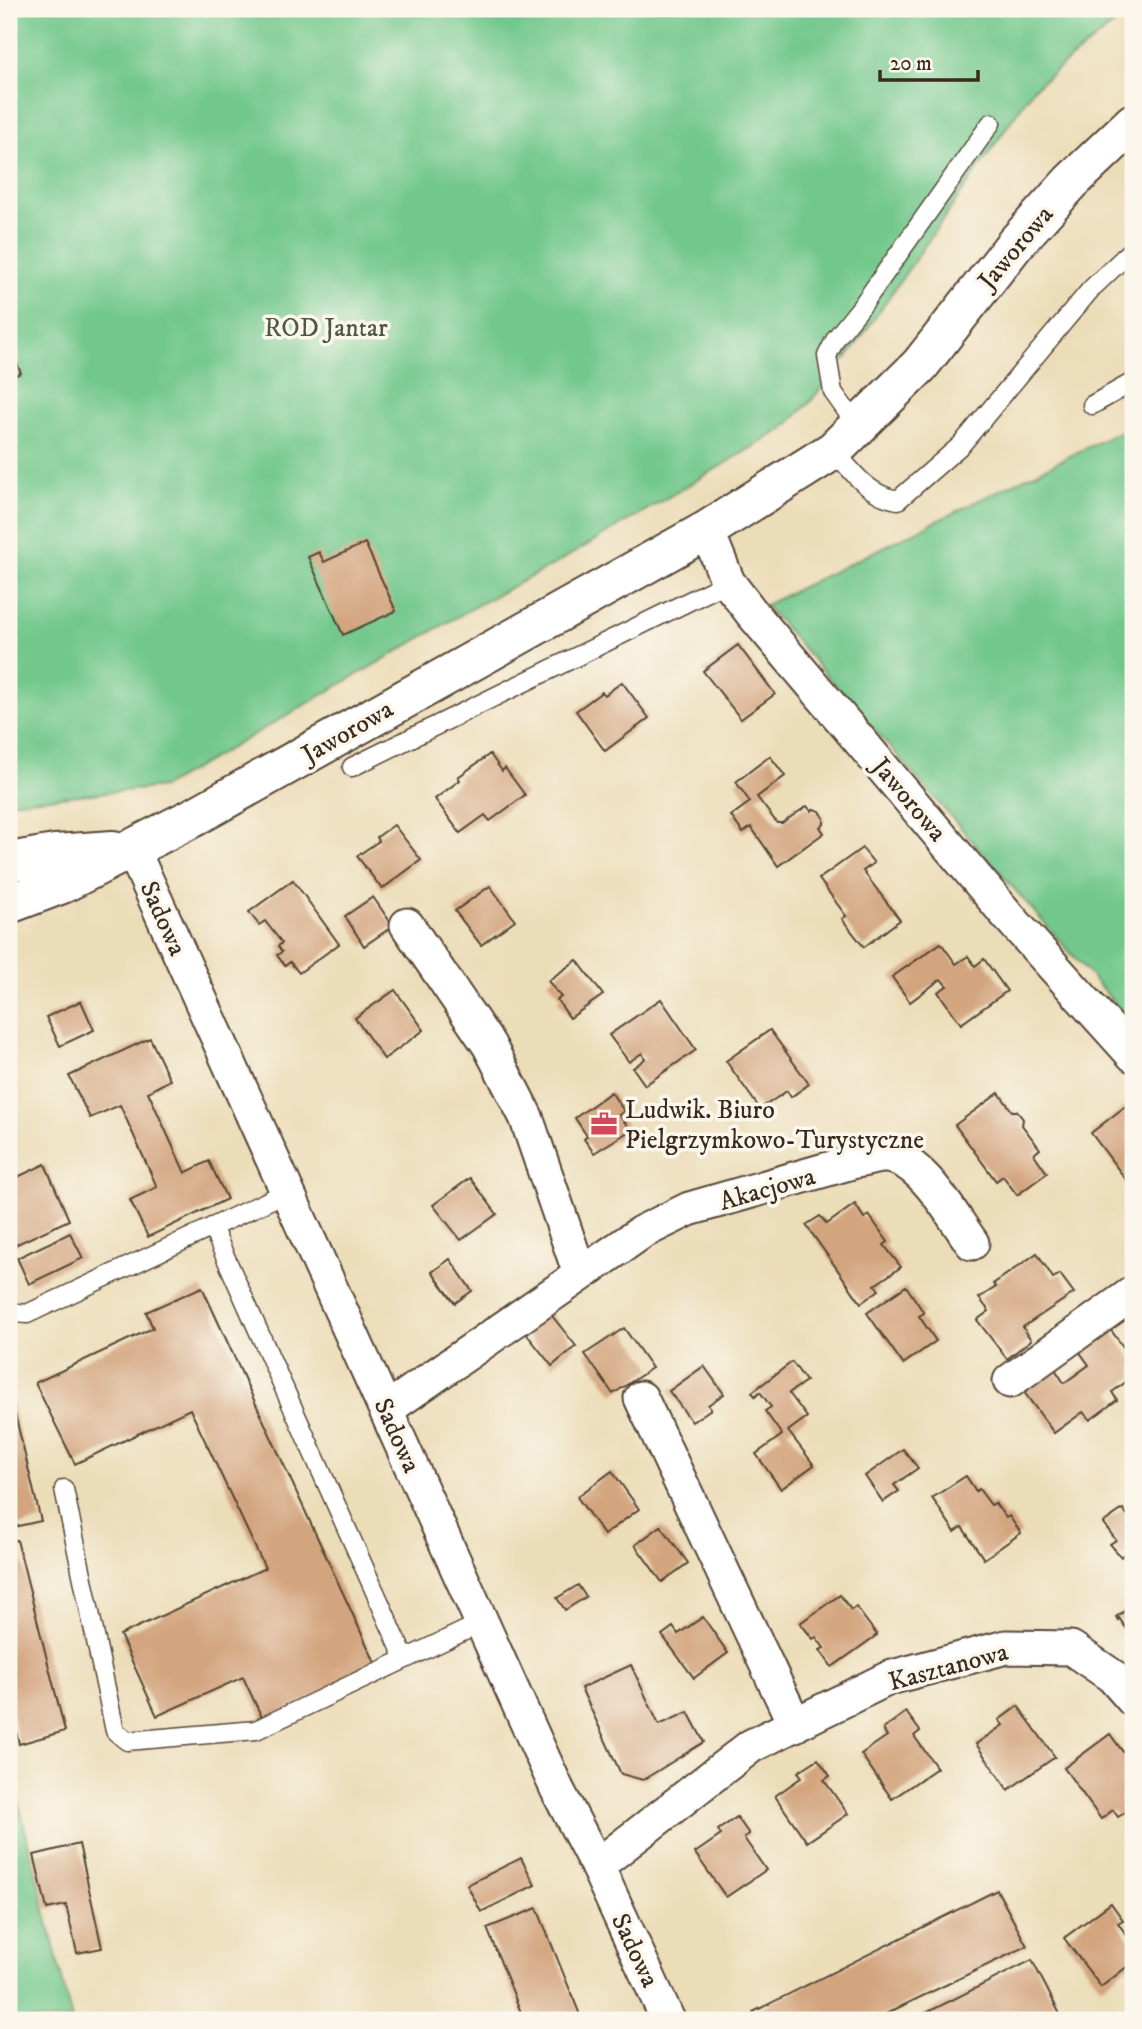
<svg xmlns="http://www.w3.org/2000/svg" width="1142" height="2029" font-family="'IM FELL DW Pica',serif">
	<rect width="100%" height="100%" fill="#fbf7ec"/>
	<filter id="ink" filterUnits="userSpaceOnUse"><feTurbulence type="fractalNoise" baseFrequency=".0143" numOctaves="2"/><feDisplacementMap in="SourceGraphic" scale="14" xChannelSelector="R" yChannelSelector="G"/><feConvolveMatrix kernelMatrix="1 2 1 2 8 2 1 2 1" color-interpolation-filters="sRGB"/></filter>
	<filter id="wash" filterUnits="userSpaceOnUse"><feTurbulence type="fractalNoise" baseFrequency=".00686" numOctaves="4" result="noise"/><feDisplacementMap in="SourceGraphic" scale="28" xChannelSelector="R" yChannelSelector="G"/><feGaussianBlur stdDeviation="1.57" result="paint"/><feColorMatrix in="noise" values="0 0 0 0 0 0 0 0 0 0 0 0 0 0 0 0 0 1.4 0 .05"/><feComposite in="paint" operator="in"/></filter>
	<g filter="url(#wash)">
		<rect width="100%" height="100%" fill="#ecddb9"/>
		<g fill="#72c88c" stroke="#567955" stroke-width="2">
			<polygon points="9,9 1133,9 1034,88 851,352 810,402 783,429 557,563 483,602 163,787 9,802"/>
			<polygon points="1133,425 1133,1024 765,605"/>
			<polygon points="9,1764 72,2020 13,2020 9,2004"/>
		</g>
		<g id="blocks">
			<g fill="#d3a57f">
				<polygon points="9,345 21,373 9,378"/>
				<polygon points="365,543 396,611 343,635 308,557 319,552 324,562"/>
				<polygon points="738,645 775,694 741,719 703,671"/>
				<polygon points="622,682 649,718 605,751 576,711 602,692 605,695"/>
				<polygon points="490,754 502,771 505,768 525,795 490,821 485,815 460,833 435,799 460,780 458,777"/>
				<polygon points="770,756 785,776 757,797 777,823 782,823 807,806 811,811 814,809 820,811 824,818 824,824 820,827 824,833 778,866 751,827 743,833 731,816 750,802 736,782"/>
				<polygon points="394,825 421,860 382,889 357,856 379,841 377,837"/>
				<polygon points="862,848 874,863 863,871 900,920 864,947 842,919 846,916 819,879"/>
				<polygon points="293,880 339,944 299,973 290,962 285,966 277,955 282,952 278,946 282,943 265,921 259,925 249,912"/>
				<polygon points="490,886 515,920 481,945 455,911"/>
				<polygon points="373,897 393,926 364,946 345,916"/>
				<polygon points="941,943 956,964 968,956 975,966 984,959 1007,991 961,1024 938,992 947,986 941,979 910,1002 892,977"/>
				<polygon points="577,960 603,995 570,1018 557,1000 561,997 548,981"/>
				<polygon points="395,990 424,1030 384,1059 355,1018"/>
				<polygon points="661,999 696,1050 645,1085 633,1068 645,1059 642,1053 629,1062 609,1035"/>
				<polygon points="81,1001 94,1030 60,1046 46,1017"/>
				<polygon points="770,1030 809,1084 791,1097 787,1091 760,1109 726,1061"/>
				<polygon points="150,1038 170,1080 148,1092 185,1173 209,1161 227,1199 148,1237 130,1200 157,1187 120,1105 90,1118 69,1076"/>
				<polygon points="611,1092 624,1111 619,1115 631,1130 594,1153 584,1139 587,1136 575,1118"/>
				<polygon points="999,1093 1012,1111 1017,1111 1023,1119 1022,1125 1040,1149 1034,1154 1047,1173 1017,1195 1003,1176 996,1181 955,1125"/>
				<polygon points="1127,1105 1133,1112 1133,1189 1091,1133"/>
				<polygon points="45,1164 69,1220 13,1246 9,1236 9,1181"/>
				<polygon points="470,1178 497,1214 461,1240 433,1205"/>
				<polygon points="855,1204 864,1218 869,1215 888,1242 884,1245 901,1267 875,1285 879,1290 861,1303 806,1225 820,1216 827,1224"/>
				<polygon points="70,1233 83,1258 29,1284 17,1258"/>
				<polygon points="1037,1253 1053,1278 1060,1274 1074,1293 1023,1327 1031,1340 1007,1359 977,1320 989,1311 979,1298 996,1287 993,1284"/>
				<polygon points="450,1259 472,1291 455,1303 432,1272"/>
				<polygon points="906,1286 924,1313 919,1316 936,1341 903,1364 867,1313"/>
				<polygon points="202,1287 377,1667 263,1720 243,1677 157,1716 120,1635 265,1568 190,1409 75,1464 35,1383 153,1328 146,1312"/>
				<polygon points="549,1312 576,1346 552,1366 525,1332"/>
				<polygon points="624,1328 652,1368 613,1394 585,1354"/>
				<polygon points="1110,1329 1133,1360 1133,1377 1112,1392 1117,1400 1090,1420 1083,1412 1054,1433 1024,1392 1055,1369 1064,1383 1089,1365 1079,1351"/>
				<polygon points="792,1362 806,1381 789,1393 807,1417 788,1431 814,1465 781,1489 756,1454 782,1435 765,1411 771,1407 760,1392 755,1396 752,1392"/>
				<polygon points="704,1366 724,1394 708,1405 711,1409 692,1422 669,1391"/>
				<polygon points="9,1389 41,1521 9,1528"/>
				<polygon points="903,1449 918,1468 894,1485 899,1491 883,1502 865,1476"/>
				<polygon points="612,1471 639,1509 604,1535 577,1497"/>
				<polygon points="966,1476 976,1491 979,1489 991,1505 995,1503 1006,1518 1009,1516 1021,1533 984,1559 962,1527 955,1532 932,1498"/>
				<polygon points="1123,1509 1133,1523 1133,1548 1121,1557 1110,1544 1116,1540 1103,1523"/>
				<polygon points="661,1526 688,1563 662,1582 635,1545"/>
				<polygon points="17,1540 65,1731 19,1744 9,1703 9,1542"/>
				<polygon points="578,1585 586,1597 565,1610 557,1598"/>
				<polygon points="840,1595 851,1610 856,1607 877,1635 832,1667 820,1650 824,1648 816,1637 813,1639 800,1623"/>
				<polygon points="1133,1605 1133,1638 1119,1618 1118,1620 1116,1617"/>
				<polygon points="703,1617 728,1653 694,1678 662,1635 673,1627 678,1634"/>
				<polygon points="631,1665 659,1725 688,1712 704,1742 643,1780 621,1774 581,1688"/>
				<polygon points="1018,1706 1055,1757 1008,1790 976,1744 1003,1725 999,1720"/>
				<polygon points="906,1712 920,1731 914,1736 937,1768 892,1799 861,1754 887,1736 883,1729"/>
				<polygon points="1110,1734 1133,1766 1133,1796 1127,1800 1132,1808 1118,1817 1113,1810 1101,1819 1064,1768"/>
				<polygon points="818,1759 830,1776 824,1780 848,1814 807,1842 775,1796 802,1777 798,1772"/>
				<polygon points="737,1817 749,1834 744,1838 766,1870 726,1897 695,1853 721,1835 718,1830"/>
				<polygon points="79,1844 102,1948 77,1953 66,1905 47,1909 34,1855"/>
				<polygon points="521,1858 535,1885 481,1912 467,1885"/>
				<polygon points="997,1890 1027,1946 873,2020 757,2020 753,2012"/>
				<polygon points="1111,1903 1123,1920 1118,1923 1133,1944 1133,1962 1101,1987 1064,1938"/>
				<polygon points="537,1908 582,2020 524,2020 487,1928"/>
				<polygon points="1032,1960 1061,2016 1053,2020 912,2020"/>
			</g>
		</g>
	</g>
	<g filter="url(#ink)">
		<use href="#blocks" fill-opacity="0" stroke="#564535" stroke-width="2"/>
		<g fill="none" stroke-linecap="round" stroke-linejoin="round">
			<g stroke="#564535" stroke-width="21">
				<g id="lane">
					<polyline points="1092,405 1133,382"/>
					<polyline points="858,427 833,392 827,356 836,338 861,307 991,123"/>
					<path d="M 834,450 C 852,472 868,495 898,500 L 961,445 L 1091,289 L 1133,249"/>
					<polyline points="352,767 728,582"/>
					<polyline points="212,1227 405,1659"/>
					<polyline points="9,1312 27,1314 287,1192"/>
					<polyline points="64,1489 115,1731 127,1741 256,1730 481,1623"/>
				</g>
			</g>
			<g stroke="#564535" stroke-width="37">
				<g id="street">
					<polyline points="707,530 728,582 751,612 1009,917 1133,1055"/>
					<polyline points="132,848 557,1789 597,1866 668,2020"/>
					<polyline points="407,925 489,1045 526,1117 580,1274"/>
					<polyline points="1010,1381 1133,1293"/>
					<polyline points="641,1398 795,1725"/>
					<path d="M 387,1409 L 642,1232 L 689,1209 L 856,1161 C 865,1160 875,1156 884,1156 C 921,1156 952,1216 972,1243"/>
					<polyline points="597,1866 751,1746 889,1678 1006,1647 1071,1648 1112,1676 1133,1700"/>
				</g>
			</g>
			<g stroke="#564535" stroke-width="42">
				<g id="secondary">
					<polyline points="9,862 55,854 113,850"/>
					<polyline points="9,904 62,884 194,817 707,530 834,450 920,365 1015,244 1071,182 1133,123"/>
				</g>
			</g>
			<use href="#lane" stroke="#fff" stroke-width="18"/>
			<use href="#street" stroke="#fff" stroke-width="33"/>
			<use href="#secondary" stroke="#fff" stroke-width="38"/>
		</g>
	</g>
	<defs>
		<g id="office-bare" transform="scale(2.1)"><path d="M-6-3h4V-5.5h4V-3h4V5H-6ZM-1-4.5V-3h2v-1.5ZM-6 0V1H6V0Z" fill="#d1495b" stroke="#fbf7ec" stroke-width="2.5" paint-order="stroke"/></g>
	</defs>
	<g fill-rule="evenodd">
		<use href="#office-bare" x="604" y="1124"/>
	</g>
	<g text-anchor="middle" stroke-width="7" stroke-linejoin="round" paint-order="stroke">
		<g font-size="26" fill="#3b2a1e" stroke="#fbf7ec">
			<text transform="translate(1015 247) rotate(-50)" y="9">Jaworowa</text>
			<text transform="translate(347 731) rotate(-30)" y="9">Jaworowa</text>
			<text transform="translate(910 799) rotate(50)" y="9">Jaworowa</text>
			<text transform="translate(164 918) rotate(66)" y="9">Sadowa</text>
			<text transform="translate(767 1188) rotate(-16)" y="9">Akacjowa</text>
			<text transform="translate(398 1435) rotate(66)" y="9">Sadowa</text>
			<text transform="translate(948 1666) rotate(-15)" y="9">Kasztanowa</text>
			<text transform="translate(636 1950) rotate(65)" y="9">Sadowa</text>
		</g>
		<g font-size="26" fill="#4c593f" stroke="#fbf7ec">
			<text x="326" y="336">ROD Jantar</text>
		</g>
		<g font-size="26" fill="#3b2a1e" stroke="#fbf7ec" text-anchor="start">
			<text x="625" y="1118">Ludwik. Biuro<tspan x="625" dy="30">Pielgrzymkowo-Turystyczne</tspan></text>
		</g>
	</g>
	<rect width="1142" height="2029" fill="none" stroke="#fbf7ec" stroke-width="35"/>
	<path d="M880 70v10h98v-10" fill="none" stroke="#3b2a1e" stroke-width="3.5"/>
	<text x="890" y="70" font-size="21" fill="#3b2a1e" stroke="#fbf7ec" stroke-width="5" paint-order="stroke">20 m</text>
</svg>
